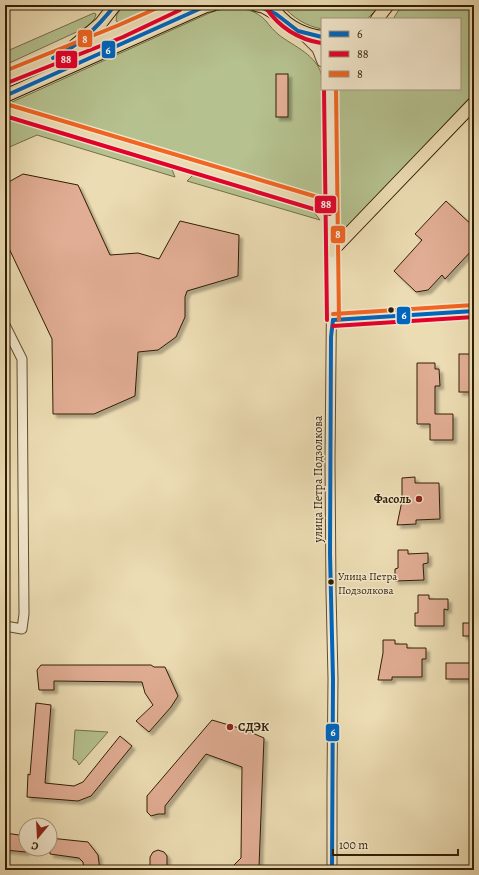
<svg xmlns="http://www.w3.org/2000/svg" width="479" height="875" font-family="Alegreya,serif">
	<defs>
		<filter id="shadow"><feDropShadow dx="3.5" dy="3.5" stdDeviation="1" flood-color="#0004"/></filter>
	</defs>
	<rect width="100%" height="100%" fill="#ecdcb3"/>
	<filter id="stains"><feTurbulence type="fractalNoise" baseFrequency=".005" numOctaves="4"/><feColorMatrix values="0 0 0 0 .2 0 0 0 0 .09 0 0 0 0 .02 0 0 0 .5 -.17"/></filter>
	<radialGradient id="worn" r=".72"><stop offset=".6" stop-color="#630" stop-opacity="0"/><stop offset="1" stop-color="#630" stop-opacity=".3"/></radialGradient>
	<g fill="#b5c18f" stroke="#727049">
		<polygon points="124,5 160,5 123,22 118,22 116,21 117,14"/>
		<path d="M 282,5 L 381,5 L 367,19 L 322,19 L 322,29 C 306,26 293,18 282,5 Z"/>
		<polygon points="402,5 474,5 474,93 337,238 334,89 460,89 460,19 393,19"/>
		<path d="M 230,8 C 244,8 256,10 266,21 C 270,26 274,31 279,35 C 293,46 318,55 322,77 C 323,81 322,85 322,89 L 324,89 L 324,199 L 12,105 L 12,102 L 214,11 Z"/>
		<path d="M 94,13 L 96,14 C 95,21 89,25 83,29 L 5,65 L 5,52 Z"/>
		<polygon points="5,117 15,119 171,167 175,177 37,135 5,149"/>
		<polygon points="193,175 311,208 320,220 187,181"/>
		<polygon points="75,730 108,732 79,765 77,761 73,759"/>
	</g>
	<g fill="#e1ad94" stroke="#301e03" filter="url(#shadow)">
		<rect x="276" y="74" width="12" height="43"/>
		<polygon points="23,174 78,185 110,255 138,253 159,259 180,221 239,235 238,276 187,291 185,297 185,317 176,337 158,350 138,352 135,396 94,414 53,414 52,339 5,240 5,184"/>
		<polygon points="446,201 474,227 474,248 445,279 442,275 428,290 416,292 394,271 422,240 415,234"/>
		<rect x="459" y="354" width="15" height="38"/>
		<polygon points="417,363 435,363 435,369 439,369 440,386 435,386 435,414 453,414 453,440 430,440 430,424 417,424"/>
		<polygon points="415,477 415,483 439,483 440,519 416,520 416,524 397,525 402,501 402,478"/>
		<polygon points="398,550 408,550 408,554 428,553 428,563 423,564 424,580 395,581 395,569 398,568"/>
		<polygon points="418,595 429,595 429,599 448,599 448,610 444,609 444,626 415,626 415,613 418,613"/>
		<rect x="463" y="623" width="8" height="13"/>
		<polygon points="383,640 395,640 395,644 407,644 407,648 426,648 426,659 422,659 422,677 392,677 392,680 378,680 383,653"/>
		<rect x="446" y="663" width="28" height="16"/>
		<polygon points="41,665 151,665 154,667 165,667 178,696 171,707 149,732 136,721 153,705 145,693 142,682 54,681 54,690 39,690 37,670"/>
		<polygon points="36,703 51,705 45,783 74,786 83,782 120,736 132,746 91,796 78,801 27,797 28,774 30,775"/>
		<polygon points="212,720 249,731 250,732 264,738 259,867 257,870 229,870 241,858 242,767 206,754 165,806 165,814 158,814 151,816 147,812 147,796"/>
		<polygon points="5,833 26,836 26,852 5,850"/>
		<polygon points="50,838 88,842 98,855 100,870 84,870 83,862 79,858 50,854"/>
		<polygon points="158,850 164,852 167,856 167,870 150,870 150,857 153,852"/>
	</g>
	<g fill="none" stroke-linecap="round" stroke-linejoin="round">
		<g stroke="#5f4e2f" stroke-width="11">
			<g id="minor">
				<polyline points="299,31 317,49 322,62"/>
				<polyline points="330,89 332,251 330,461 331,591 333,679 332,783 332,870"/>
				<polyline points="5,325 22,359 24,614 22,629 5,626"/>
			</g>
		</g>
		<g stroke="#301e03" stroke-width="14">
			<g id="major">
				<polyline points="256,5 264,7 276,14"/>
				<path d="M 271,5 C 283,24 300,34 322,37"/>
				<polyline points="377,19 388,5"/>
				<polyline points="74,46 101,23 115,5"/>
				<polyline points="5,77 121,31 178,5"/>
				<polyline points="5,96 206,6 212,5"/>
				<polyline points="5,110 15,112 332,208"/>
				<polyline points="332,251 474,103"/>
			</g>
		</g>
		<use href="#minor" stroke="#f3e8ce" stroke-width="9"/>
		<use href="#major" stroke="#ecdcb3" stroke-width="12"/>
		<g stroke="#f3e8ce" stroke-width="7">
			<g id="bus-1">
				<polyline points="256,5 276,14 298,31 322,37"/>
				<path d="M 53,58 C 79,46 98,27 115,5"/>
				<polyline points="5,96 206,6 212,5"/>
				<polyline points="333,320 474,311"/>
				<polyline points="332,870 333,679 330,554 331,337 333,320"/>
			</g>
		</g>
		<g stroke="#f3e8ce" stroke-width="7">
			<g id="bus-2">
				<path d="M 266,8 C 280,28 297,39 321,43"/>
				<polyline points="7,83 123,37 180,10"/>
				<polyline points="324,89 327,320"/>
				<polyline points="5,116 330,214"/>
				<polyline points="333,326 474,317"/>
			</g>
		</g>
		<g stroke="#f3e8ce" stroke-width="7">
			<g id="bus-3">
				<polyline points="5,71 119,25 164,5"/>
				<polyline points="336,89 339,320"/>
				<polyline points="6,104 334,202"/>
				<polyline points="333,314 474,305"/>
			</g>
		</g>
		<use href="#bus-1" stroke="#0065bd" stroke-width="4"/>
		<use href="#bus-2" stroke="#e4002b" stroke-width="4"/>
		<use href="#bus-3" stroke="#f26522" stroke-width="4"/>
	</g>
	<g fill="#301e03" stroke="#f3e8ce" stroke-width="1.5">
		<circle cx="391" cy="310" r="3.5"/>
		<circle cx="331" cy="582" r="3.5"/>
	</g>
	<g fill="#8f2418" stroke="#f3e8ce" stroke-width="1.5">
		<circle cx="419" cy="499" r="4"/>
		<circle cx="230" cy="727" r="4"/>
	</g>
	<g text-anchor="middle" stroke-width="3" stroke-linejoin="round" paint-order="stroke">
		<g font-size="11" fill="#301e03" stroke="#f3e8ce" text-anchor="start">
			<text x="338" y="580">Улица Петра<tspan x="338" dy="14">Подзолкова</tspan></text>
		</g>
		<g font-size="12" fill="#301e03" stroke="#f3e8ce">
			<text transform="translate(318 479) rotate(-90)" y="4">улица Петра Подзолкова</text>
		</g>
		<g font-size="12" font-weight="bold" fill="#301e03" stroke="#f3e8ce" text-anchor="end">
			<text x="411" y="503">Фасоль</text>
			<text x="238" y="731" text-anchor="start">СДЭК</text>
		</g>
	</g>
	<g stroke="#f3e8ce" stroke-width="1.5">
		<rect x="77" y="29" width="16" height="19" rx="4" fill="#f26522"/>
		<rect x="101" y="40" width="15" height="19" rx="4" fill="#0065bd"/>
		<rect x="55" y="50" width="23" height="19" rx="4" fill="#e4002b"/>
		<rect x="314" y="195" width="23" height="19" rx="4" fill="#e4002b"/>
		<rect x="330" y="225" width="16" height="19" rx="4" fill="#f26522"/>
		<rect x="396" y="306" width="15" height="19" rx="4" fill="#0065bd"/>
		<rect x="325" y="723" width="15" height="19" rx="4" fill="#0065bd"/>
	</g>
	<g font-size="11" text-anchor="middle" font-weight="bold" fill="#fff">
		<text x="85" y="43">8</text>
		<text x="108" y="54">6</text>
		<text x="66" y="63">88</text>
		<text x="326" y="208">88</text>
		<text x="338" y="238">8</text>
		<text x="404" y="319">6</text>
		<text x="333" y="736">6</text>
	</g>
	<rect width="479" height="875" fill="none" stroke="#ecdcb3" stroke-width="20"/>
	<rect x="6" y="6" width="467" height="863" fill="none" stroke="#301e03" stroke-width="2"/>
	<rect x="10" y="10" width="459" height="855" fill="none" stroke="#301e03"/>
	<rect x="321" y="18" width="140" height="72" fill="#f3e8ce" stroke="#a5977d"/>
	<rect x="329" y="31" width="20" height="6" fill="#0065bd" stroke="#a5977d"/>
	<text x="357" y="38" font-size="12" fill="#301e03">6</text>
	<rect x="329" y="51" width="20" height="6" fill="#e4002b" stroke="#a5977d"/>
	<text x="357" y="58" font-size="12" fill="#301e03">88</text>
	<rect x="329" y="71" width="20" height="6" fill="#f26522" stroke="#a5977d"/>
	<text x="357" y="78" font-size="12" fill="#301e03">8</text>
	<g transform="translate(38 837) rotate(198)"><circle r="19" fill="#f3e8ce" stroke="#a5977d"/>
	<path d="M0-3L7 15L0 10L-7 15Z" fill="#8f2418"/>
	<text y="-6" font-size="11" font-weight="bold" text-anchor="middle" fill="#301e03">С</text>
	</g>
	<path d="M333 849v6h125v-6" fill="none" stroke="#301e03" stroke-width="2"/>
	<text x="339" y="849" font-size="12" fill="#301e03" stroke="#f3e8ce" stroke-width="3" paint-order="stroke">100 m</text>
	<rect width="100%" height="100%" filter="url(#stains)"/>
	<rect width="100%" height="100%" fill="url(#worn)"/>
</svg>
